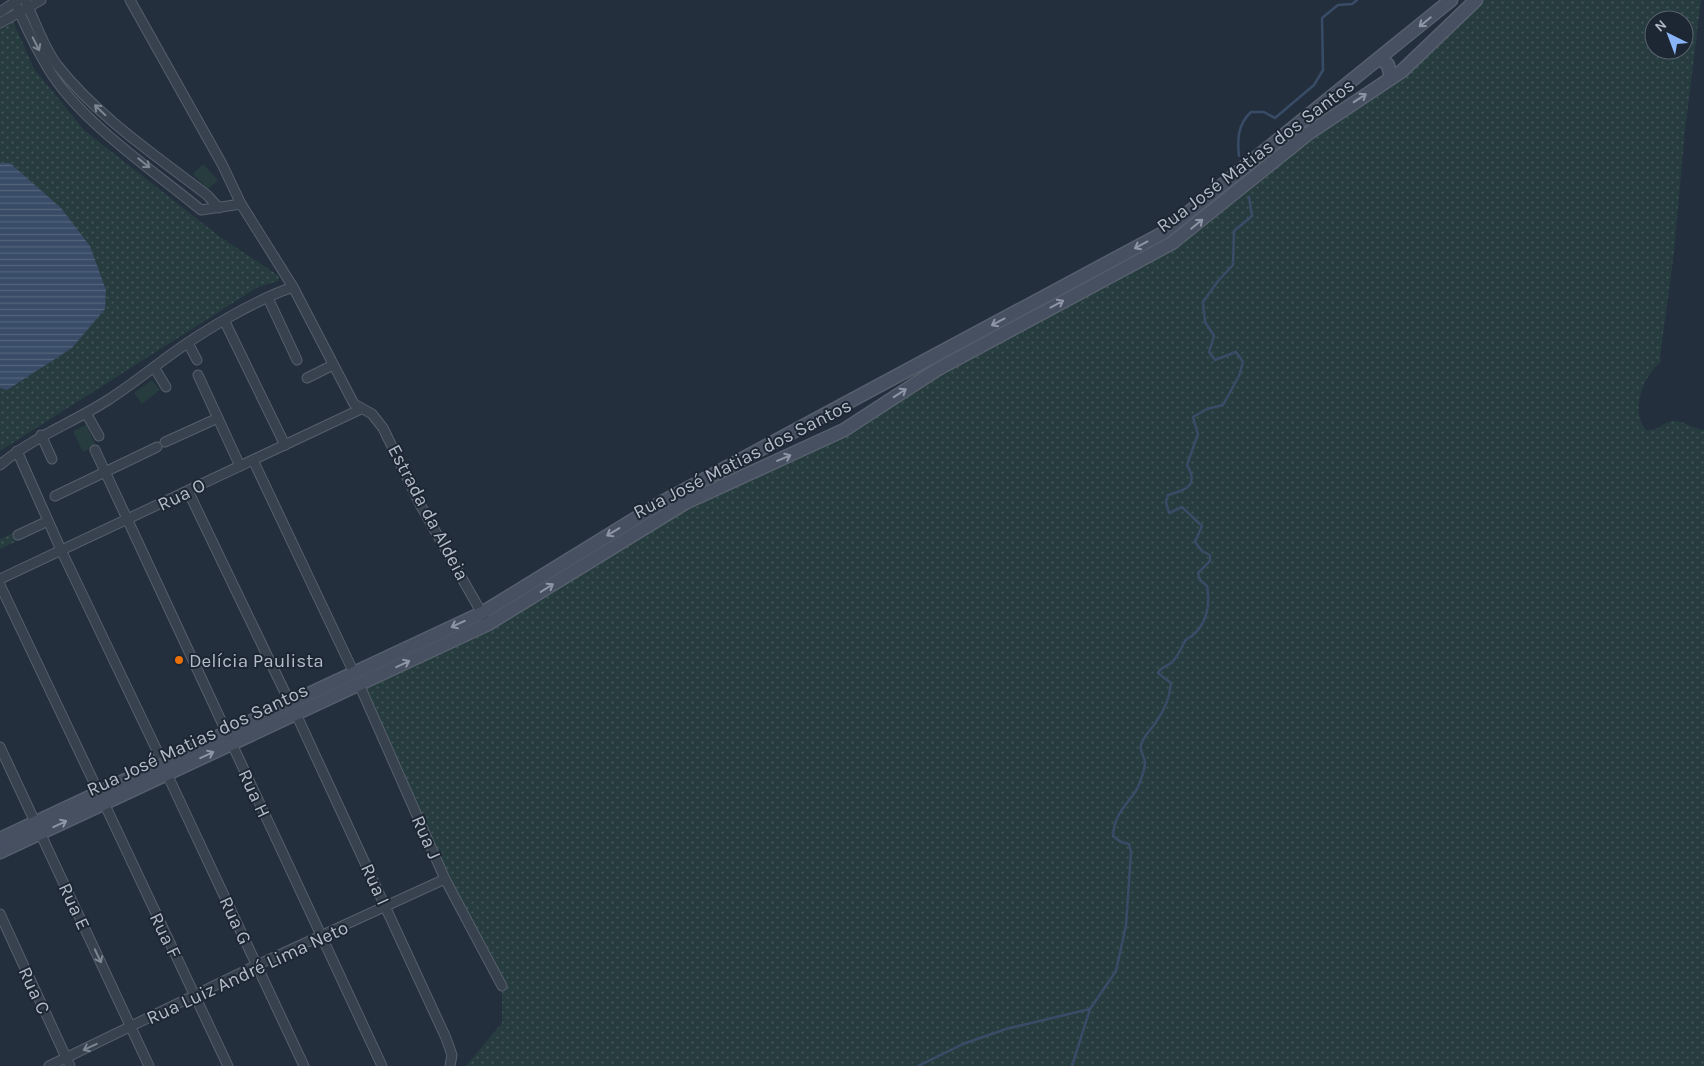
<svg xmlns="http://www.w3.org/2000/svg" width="1704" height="1066" font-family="Karla,sans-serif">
	<defs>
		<pattern id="green-dots" width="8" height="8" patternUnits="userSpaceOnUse" patternTransform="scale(1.25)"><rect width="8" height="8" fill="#263c3f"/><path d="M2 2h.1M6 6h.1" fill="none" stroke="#435659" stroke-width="1.8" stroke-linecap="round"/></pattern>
		<pattern id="water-rules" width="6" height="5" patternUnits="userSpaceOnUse" patternTransform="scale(1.25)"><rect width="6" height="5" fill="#394c67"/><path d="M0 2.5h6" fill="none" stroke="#53647b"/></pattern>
	</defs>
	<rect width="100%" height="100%" fill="#242f3e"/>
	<g fill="url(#green-dots)" fill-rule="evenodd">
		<path d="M 1476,0 L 1701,0 L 1685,130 L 1674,252 L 1660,357 L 1661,362 C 1643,375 1630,412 1646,430 C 1660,431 1661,423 1673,421 C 1683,420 1693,429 1704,430 L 1704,1066 L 466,1066 L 502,1023 L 502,986 L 445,879 L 359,684 L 488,624 L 649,525 L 814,445 L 1161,249 L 1391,78 ZM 1654,20 L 1684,20 L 1684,50 L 1654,50 Z"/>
		<polygon points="13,21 34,69 85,131 219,236 279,276 278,281 258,287 0,451 0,388 7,390 106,290 90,246 60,208 10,163 0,163 0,28"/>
		<polygon points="17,531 21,539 0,549 0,539"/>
	</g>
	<g fill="#263c3f">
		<polygon points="203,164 218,180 208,189 193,174"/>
		<polygon points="152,380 160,390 142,404 134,393"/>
		<polygon points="86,425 96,446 83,452 73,431"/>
	</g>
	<polygon fill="url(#water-rules)" points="0,163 10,163 61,208 90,246 106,290 105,309 72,348 7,390 0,388"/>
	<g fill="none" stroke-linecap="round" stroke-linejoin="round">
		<g stroke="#394c67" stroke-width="2.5">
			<path d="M 1239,156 C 1237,139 1238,124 1251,112 L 1264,112 L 1275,118 L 1314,85 L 1323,70 L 1322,18 L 1338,5 L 1352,4 L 1357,0"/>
			<polyline points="918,1066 963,1044 1006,1029 1090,1009"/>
			<path d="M 1072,1066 L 1090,1009 L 1116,971 L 1126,925 L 1131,852 L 1129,844 L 1121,842 L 1113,836 C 1114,814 1127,805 1137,789 C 1140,783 1145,769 1145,763 C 1145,757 1139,751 1141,745 C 1143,736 1152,729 1156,722 C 1164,711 1170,696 1171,683 L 1158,673 C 1161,666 1168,667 1173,661 C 1179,655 1181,648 1185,641 C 1187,638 1192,637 1194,634 C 1208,621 1210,604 1207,586 L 1200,580 L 1198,573 L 1210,561 L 1210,555 L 1202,551 L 1195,542 L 1202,526 L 1182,507 L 1169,513 L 1166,502 L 1168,495 C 1187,490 1199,485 1187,465 L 1198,434 L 1193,417 L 1207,409 L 1223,405 L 1239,376 L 1243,362 L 1236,352 L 1215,360 L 1209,352 L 1214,336 L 1205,322 L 1203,302 L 1218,281 L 1233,265 L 1234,231 L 1252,216 L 1249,197"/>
		</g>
		<g stroke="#565f6c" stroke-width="11">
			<g id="street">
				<path d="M 14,0 C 24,23 35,47 48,68 C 78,120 154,171 201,210 L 241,204"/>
				<path d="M 25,0 C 35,21 43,46 57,65 C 98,117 155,155 207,195 L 219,208"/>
				<polyline points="130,0 222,164 241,204 293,287"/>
				<polyline points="0,12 18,0"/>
				<polyline points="0,23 41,0"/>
				<polyline points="268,298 297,360"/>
				<polyline points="225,322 285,445"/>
				<polyline points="188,343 197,360"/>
				<polyline points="154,367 166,387"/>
				<polyline points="198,375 240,466"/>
				<polyline points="307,378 333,365"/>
				<polyline points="86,413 99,436"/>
				<polyline points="41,435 52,459"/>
				<polyline points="165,442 218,418"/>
				<polyline points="95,450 382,1066"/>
				<polyline points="17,451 62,552 163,763"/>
				<polyline points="253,460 354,673"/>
				<path d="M 0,465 C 33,437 72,423 108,400 C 130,386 151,369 173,353 C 205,330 255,300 293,287 L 354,404 L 372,414 L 383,428 L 421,506 L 484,617"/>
				<polyline points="188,491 290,703"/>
				<polyline points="55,496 157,447"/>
				<polyline points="18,535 48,521"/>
				<polyline points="0,579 361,409"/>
				<polyline points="0,585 99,793"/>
				<polyline points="359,684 445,879 502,986"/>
				<polyline points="296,714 446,1038 452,1055 450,1066"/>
				<polyline points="0,747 149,1066"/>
				<polyline points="167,774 304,1066"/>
				<polyline points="104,803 228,1066"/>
				<polyline points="0,914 70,1066"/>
				<polyline points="49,1066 257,965 445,879"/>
			</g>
		</g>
		<g stroke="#565f6c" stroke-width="15">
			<g id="secondary">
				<polyline points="1380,58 1388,65 1391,78"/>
				<polyline points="0,839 482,613 664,501 1163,233 1451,0"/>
				<polyline points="0,852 488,624 685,503 844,430 938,369 1172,243 1309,133 1402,71 1476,0"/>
			</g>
		</g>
		<use href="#street" stroke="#38414e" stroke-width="9"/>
		<use href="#secondary" stroke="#465061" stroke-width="12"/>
	</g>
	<defs><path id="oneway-shaft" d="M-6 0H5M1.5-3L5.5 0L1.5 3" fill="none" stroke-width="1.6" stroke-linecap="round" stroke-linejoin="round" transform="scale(1.25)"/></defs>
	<g stroke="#8e96a5">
		<use href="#oneway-shaft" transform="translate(1425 22) rotate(141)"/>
		<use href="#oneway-shaft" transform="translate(1360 98) rotate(-33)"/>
		<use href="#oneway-shaft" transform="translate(1197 224) rotate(-39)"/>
		<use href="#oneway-shaft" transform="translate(1141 245) rotate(152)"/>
		<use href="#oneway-shaft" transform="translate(1057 304) rotate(-28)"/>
		<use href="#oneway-shaft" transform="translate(998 322) rotate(152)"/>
		<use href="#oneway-shaft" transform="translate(900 393) rotate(-33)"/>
		<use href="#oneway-shaft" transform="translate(784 458) rotate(-23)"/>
		<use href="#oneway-shaft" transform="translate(613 532) rotate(149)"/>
		<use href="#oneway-shaft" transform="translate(547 588) rotate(-32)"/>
		<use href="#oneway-shaft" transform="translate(458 624) rotate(155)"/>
		<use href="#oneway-shaft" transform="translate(403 664) rotate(-25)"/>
		<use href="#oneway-shaft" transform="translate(207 755) rotate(-25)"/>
		<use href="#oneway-shaft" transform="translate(60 824) rotate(-25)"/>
	</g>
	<g stroke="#7c8592">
		<use href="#oneway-shaft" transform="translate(36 44) rotate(63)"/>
		<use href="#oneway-shaft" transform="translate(100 110) rotate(-136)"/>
		<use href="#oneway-shaft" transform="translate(144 163) rotate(39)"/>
		<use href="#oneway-shaft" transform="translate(98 956) rotate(65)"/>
		<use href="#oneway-shaft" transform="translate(90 1047) rotate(155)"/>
	</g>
	<circle fill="#e8710a" stroke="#1d2633" stroke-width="2" cx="179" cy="660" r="5"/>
	<g text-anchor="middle" stroke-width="4" stroke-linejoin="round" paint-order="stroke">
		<g font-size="19" fill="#b4bcc9" stroke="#1d2633">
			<text transform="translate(1255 155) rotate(-37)" y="7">Rua José Matias dos Santos</text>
			<text transform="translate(742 458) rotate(-27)" y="7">Rua José Matias dos Santos</text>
			<text transform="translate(181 494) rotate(-26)" y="7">Rua O</text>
			<text transform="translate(429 512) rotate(62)" y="7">Estrada da Aldeia</text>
			<text transform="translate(197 739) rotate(-25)" y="7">Rua José Matias dos Santos</text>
			<text transform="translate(255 793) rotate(65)" y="7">Rua H</text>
			<text transform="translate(427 837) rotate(66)" y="7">Rua J</text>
			<text transform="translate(376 884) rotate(65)" y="7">Rua I</text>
			<text transform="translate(75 906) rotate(65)" y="7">Rua E</text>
			<text transform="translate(236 920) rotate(65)" y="7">Rua G</text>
			<text transform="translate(166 935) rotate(64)" y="7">Rua F</text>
			<text transform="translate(247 972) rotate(-25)" y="7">Rua Luiz André Lima Neto</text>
			<text transform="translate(35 990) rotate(65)" y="7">Rua C</text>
		</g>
		<g font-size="19" fill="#b4bcc9" stroke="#1d2633" text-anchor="start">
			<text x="189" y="667">Delícia Paulista</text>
		</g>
	</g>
	<g transform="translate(1669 35) rotate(318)"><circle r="24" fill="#1d2633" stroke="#59626f"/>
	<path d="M0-4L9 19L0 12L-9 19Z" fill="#8ab4f8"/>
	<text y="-8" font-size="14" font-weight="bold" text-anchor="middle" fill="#b4bcc9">N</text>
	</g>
</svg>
